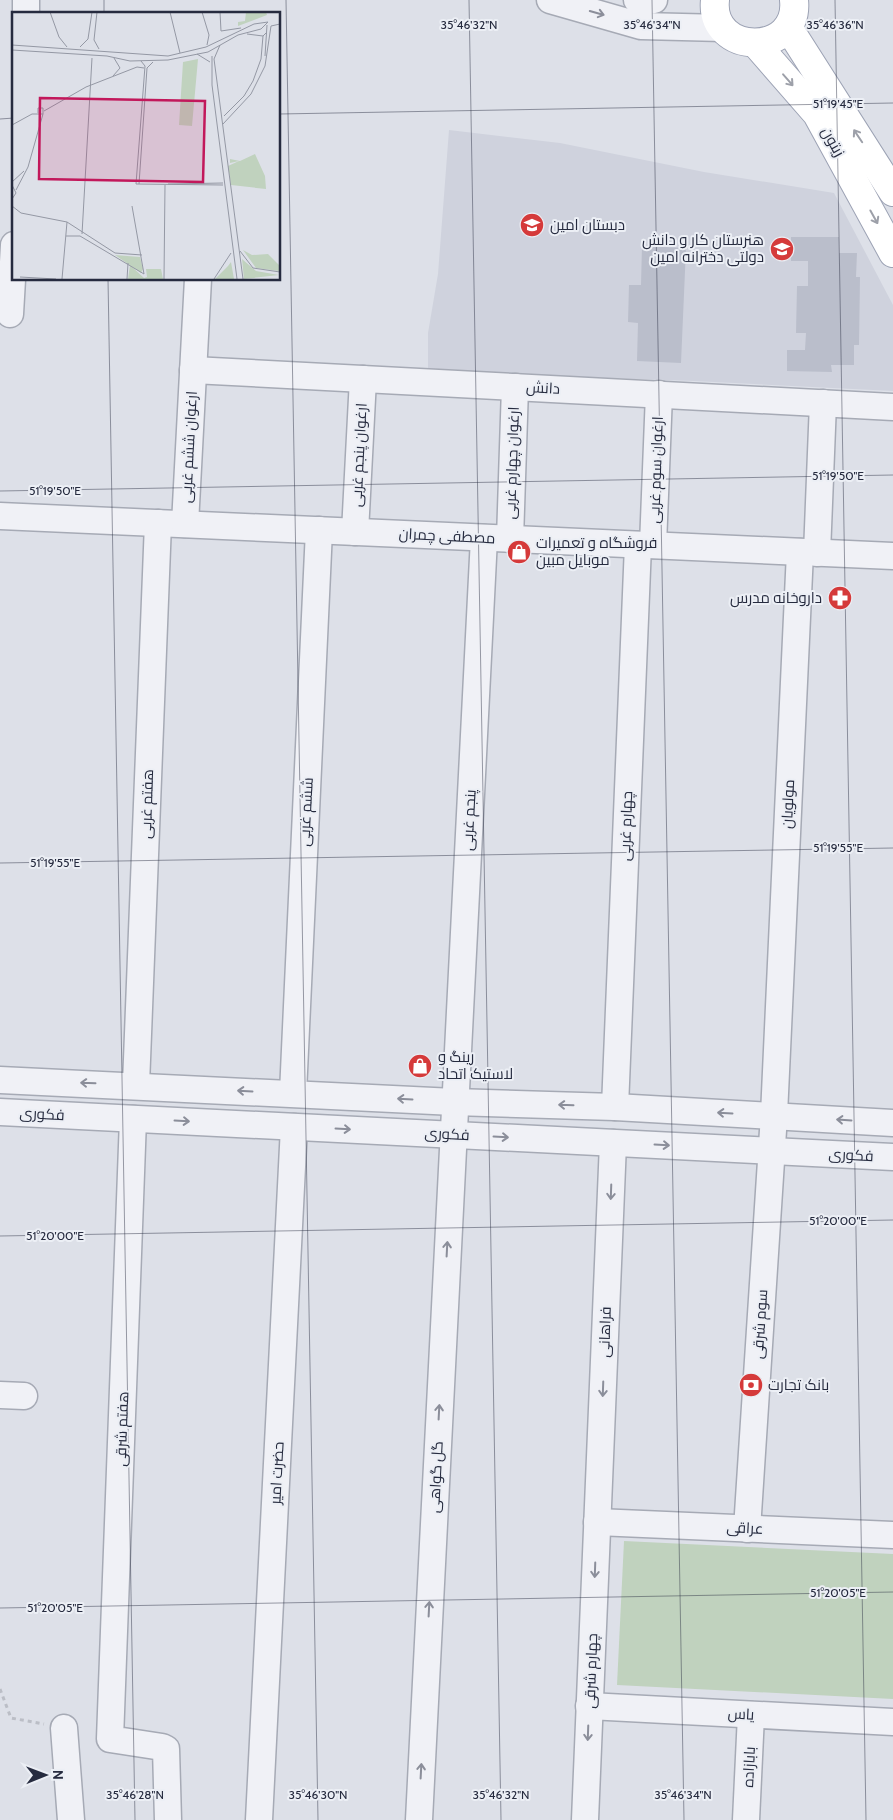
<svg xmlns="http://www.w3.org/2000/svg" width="893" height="1820" font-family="Cabin,Cairo,sans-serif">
	<rect width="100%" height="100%" fill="#dde0e8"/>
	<polygon fill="#cfd2dd" points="449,130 560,143 704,172 834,193 893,305 893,391 694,381 428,372 428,333 438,274"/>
	<polygon fill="#c0d2be" points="624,1541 893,1554 893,1699 617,1685"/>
	<g fill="#babecb">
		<polygon points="791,237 839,237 839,253 857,253 856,277 860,277 859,345 854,345 854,365 831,365 832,372 787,371 787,350 805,350 806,333 796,333 797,286 808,286 808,261 791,261"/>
		<polygon points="642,246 686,248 681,363 637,361 638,323 628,322 629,285 641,285"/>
	</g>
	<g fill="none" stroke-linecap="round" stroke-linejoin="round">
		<g stroke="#a6aab5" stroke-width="29">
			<g id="minor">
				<polyline points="550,0 641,26 723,28"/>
				<polyline points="637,0 646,2 654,0"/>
				<polyline points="26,14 26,0"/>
				<polyline points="10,314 14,245"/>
				<polyline points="193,370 893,407"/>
				<polyline points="0,516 893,556"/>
				<polyline points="185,524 198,279"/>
				<polyline points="355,532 363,379"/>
				<polyline points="510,539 515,387"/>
				<polyline points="653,545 659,394"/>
				<polyline points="817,553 823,403"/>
				<polyline points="0,1080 454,1102 615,1107 893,1123"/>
				<polyline points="136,1085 158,523"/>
				<polyline points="293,1093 319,530"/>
				<polyline points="615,1107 638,545"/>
				<polyline points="0,1112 893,1157"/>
				<polyline points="133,1119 110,1739 162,1747 166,1749 168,1820"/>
				<polyline points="0,1395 24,1396"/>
				<polyline points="597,1522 893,1535"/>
				<polyline points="747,1529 774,1115 800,552"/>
				<polyline points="589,1706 893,1722"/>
				<polyline points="64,1728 71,1820"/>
				<polyline points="259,1820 294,1127"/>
				<polyline points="419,1820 484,538"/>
				<polyline points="585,1820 613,1143"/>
				<polyline points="746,1820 751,1715"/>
			</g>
		</g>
		<g stroke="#9ca2b4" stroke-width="30">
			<g id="major">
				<path d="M 715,0 C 709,56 800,57 794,0"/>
				<polyline points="788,27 893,192"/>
				<polyline points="756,44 817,114 893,253"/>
			</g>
		</g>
		<polyline stroke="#bbbec6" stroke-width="3" stroke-dasharray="4 4" stroke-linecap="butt" points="0,1689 11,1718 44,1724"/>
		<use href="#minor" stroke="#f0f1f6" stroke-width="26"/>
		<use href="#major" stroke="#fff" stroke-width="28"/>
	</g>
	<defs><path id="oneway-shaft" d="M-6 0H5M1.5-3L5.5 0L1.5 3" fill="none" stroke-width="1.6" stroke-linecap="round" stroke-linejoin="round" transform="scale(1.25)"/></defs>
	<g stroke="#8b8e9a">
		<use href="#oneway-shaft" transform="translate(597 13) rotate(16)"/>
		<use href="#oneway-shaft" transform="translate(88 1083) rotate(-178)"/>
		<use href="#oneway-shaft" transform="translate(245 1091) rotate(-177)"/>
		<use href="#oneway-shaft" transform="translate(405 1099) rotate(-177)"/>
		<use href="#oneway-shaft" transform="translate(566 1105) rotate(-178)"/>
		<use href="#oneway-shaft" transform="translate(725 1113) rotate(-177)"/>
		<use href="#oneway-shaft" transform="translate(844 1120) rotate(-176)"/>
		<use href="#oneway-shaft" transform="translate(182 1121) rotate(3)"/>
		<use href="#oneway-shaft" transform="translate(343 1129) rotate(3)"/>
		<use href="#oneway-shaft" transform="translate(501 1137) rotate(3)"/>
		<use href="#oneway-shaft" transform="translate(662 1145) rotate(3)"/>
		<use href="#oneway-shaft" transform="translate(611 1192) rotate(92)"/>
		<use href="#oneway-shaft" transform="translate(447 1249) rotate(-87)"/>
		<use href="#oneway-shaft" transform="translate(603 1389) rotate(92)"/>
		<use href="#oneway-shaft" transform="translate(439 1412) rotate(-87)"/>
		<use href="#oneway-shaft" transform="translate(595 1570) rotate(92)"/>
		<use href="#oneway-shaft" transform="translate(429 1609) rotate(-87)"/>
		<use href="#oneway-shaft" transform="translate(588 1733) rotate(92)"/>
		<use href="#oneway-shaft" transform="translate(421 1771) rotate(-87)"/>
	</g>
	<g stroke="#9da0a9">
		<use href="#oneway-shaft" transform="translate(788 80) rotate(49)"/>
		<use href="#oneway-shaft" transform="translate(858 136) rotate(-124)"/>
		<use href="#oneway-shaft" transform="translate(874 217) rotate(61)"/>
	</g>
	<path fill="none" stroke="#262b3f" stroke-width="1" stroke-opacity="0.45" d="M 104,0 L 104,14M 286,0 L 318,1820M 469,0 L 501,1820M 652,0 L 684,1820M 835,0 L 866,1820M 279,114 L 893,103M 0,119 L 14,118M 108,279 L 135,1820M 0,491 L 893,475M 0,863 L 893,848M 0,1236 L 893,1220M 0,1608 L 893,1592"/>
	<defs>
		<g id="school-disc" transform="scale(1.25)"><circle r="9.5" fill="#d53a3a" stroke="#eceff5"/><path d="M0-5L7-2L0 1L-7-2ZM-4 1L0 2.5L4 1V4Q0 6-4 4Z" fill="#fff"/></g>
		<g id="shop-disc" transform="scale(1.25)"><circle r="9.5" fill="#d53a3a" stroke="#eceff5"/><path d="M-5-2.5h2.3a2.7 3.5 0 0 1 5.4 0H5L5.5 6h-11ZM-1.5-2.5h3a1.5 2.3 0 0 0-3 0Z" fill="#fff"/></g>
		<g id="pharmacy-disc" transform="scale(1.25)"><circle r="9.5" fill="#d53a3a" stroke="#eceff5"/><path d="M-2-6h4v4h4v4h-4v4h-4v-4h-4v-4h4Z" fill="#fff"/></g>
		<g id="bank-disc" transform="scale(1.25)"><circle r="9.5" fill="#d53a3a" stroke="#eceff5"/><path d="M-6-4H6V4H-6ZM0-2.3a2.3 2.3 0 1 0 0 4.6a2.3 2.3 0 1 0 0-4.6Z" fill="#fff"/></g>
	</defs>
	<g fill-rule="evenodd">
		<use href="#school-disc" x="532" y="225"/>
		<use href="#school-disc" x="782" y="249"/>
		<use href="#shop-disc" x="519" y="552"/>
		<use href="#pharmacy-disc" x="840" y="598"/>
		<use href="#shop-disc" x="420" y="1066"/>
		<use href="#bank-disc" x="751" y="1385"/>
	</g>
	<g text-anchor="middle" stroke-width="4" stroke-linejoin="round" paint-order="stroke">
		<g font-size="15" fill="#262b3f" stroke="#eceff5">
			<text transform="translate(833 142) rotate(61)" y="5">زیتون</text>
			<text transform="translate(543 388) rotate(3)" y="5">دانش</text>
			<text transform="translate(189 447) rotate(-87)" y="5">ارغوان ششم غربی</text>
			<text transform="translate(359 455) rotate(-87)" y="5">ارغوان پنجم غربی</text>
			<text transform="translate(512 463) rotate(-88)" y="5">ارغوان چهارم غربی</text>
			<text transform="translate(656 470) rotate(-88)" y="5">ارغوان سوم غربی</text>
			<text transform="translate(447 536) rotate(3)" y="5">مصطفی چمران</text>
			<text transform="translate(147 804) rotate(-88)" y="5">هفتم غربی</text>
			<text transform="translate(788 804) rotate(-87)" y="5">مولویان</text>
			<text transform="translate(306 812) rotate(-87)" y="5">ششم غربی</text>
			<text transform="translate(469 820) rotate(-87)" y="5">پنجم غربی</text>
			<text transform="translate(626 826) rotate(-88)" y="5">چهارم غربی</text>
			<text transform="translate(42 1114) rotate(3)" y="5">فکوری</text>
			<text transform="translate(447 1134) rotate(3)" y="5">فکوری</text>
			<text transform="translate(851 1155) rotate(3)" y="5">فکوری</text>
			<text transform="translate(760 1324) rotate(-86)" y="5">سوم شرقی</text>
			<text transform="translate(605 1332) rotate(-88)" y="5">فراهانی</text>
			<text transform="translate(122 1429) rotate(-88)" y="5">هفتم شرقی</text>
			<text transform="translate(277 1473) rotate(-87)" y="5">حضرت امیر</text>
			<text transform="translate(436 1477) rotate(-87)" y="5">گل گواهی</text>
			<text transform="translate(745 1528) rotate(3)" y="5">عراقی</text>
			<text transform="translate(591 1671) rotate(-88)" y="5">چهارم شرقی</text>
			<text transform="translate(741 1714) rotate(3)" y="5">یاس</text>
			<text transform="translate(749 1767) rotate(-87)" y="5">بابازاده</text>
		</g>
		<g font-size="15" fill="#262b3f" stroke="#eceff5" text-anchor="start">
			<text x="550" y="230">دبستان امین</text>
			<text x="764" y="245" text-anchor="end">هنرستان کار و دانش<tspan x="764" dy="17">دولتی دخترانه امین</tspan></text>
			<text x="536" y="548">فروشگاه و تعمیرات<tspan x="536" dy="17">موبایل مبین</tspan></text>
			<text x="822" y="603" text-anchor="end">داروخانه مدرس</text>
			<text x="438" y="1062">رینگ و<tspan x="438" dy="17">لاستیک اتحاد</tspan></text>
			<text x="768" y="1390">بانک تجارت</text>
		</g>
	</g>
	<g transform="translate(12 12)">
		<rect width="268" height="268" fill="#dde0e8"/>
		<path d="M 234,0 L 254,0 L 255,3 L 226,14 L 226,10 L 233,9 ZM 186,47 L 180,114 L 167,113 L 171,50 ZM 243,142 L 253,164 L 254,177 L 219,173 L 216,154 L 227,149 L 218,151 L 218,147 L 228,149 ZM 231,238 L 240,243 L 256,242 L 267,253 L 267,259 L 244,256 ZM 103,243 L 128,245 L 131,257 L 129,261 ZM 230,247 L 244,259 L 267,263 L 232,267 ZM 219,250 L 222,267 L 203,267 L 216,254 ZM 118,253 L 132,266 L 135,265 L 134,257 L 149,257 L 151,267 L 116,267 Z" fill="#c0d2be"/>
		<path fill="none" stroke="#9498a4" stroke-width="1" d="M 38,0 L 47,25 L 55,35M 85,0 L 82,28 L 87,37M 158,0 L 168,41M 190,0 L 197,23 L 195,33M 208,0 L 209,19 L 229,16M 235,22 L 251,24 L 255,20M 0,33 L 156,44 L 194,35 L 242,12 L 256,10 L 249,17 L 226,23 L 196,40 L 156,48 L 118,49 L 95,44 L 0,38M 208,33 L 202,47 L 231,267M 68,35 L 76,27 L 80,0M 185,42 L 198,50M 200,44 L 200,73 L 225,267M 253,44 L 255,13M 129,49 L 133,54 L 124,172 L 211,173M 101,64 L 108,56 L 102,46M 32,99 L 74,75 L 125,55 L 132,56M 212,104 L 232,84 L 241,69 L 249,47 L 251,24M 211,112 L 239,82 L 253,54 L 259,14 L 268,12M 0,113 L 20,102 L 31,102 L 31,96 L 26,96 L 26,101M 0,170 L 12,159M 127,172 L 135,56 L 141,50M 156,172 L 211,171M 0,173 L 4,181 L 0,187M 4,178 L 16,155 L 31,102M 0,194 L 9,201 L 55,210 L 103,241 L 130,243M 70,222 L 80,46M 54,224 L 68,224 L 132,262 L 120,194M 228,239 L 241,256 L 268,260M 8,265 L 44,267M 50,267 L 55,210M 115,267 L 116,251M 152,267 L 153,173M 202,267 L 219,241"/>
		<path fill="#c2185b" fill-opacity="0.15" stroke="#c2185b" stroke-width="2.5" d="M 28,86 L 193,89 L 191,170 L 27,167 Z"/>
		<rect width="268" height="268" fill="none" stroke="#262b3f" stroke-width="2.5"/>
	</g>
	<g font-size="12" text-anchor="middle" fill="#262b3f" stroke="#eceff5" stroke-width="4" stroke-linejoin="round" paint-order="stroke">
		<text x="469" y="29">35°46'32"N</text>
		<text x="652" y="29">35°46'34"N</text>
		<text x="835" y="29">35°46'36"N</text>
		<text x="838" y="108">51°19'45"E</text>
		<text x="838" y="480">51°19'50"E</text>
		<text x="55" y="495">51°19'50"E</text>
		<text x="838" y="852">51°19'55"E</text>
		<text x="55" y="867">51°19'55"E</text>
		<text x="838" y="1225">51°20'00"E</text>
		<text x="55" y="1240">51°20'00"E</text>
		<text x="838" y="1597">51°20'05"E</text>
		<text x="55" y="1612">51°20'05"E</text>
		<text x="135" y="1799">35°46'28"N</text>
		<text x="318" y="1799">35°46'30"N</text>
		<text x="501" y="1799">35°46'32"N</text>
		<text x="683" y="1799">35°46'34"N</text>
	</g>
	<g transform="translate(45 1775) rotate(89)" stroke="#eceff5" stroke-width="4" paint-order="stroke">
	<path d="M0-4L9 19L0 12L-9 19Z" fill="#262b3f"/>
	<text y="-8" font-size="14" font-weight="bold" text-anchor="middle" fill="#262b3f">N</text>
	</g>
</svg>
